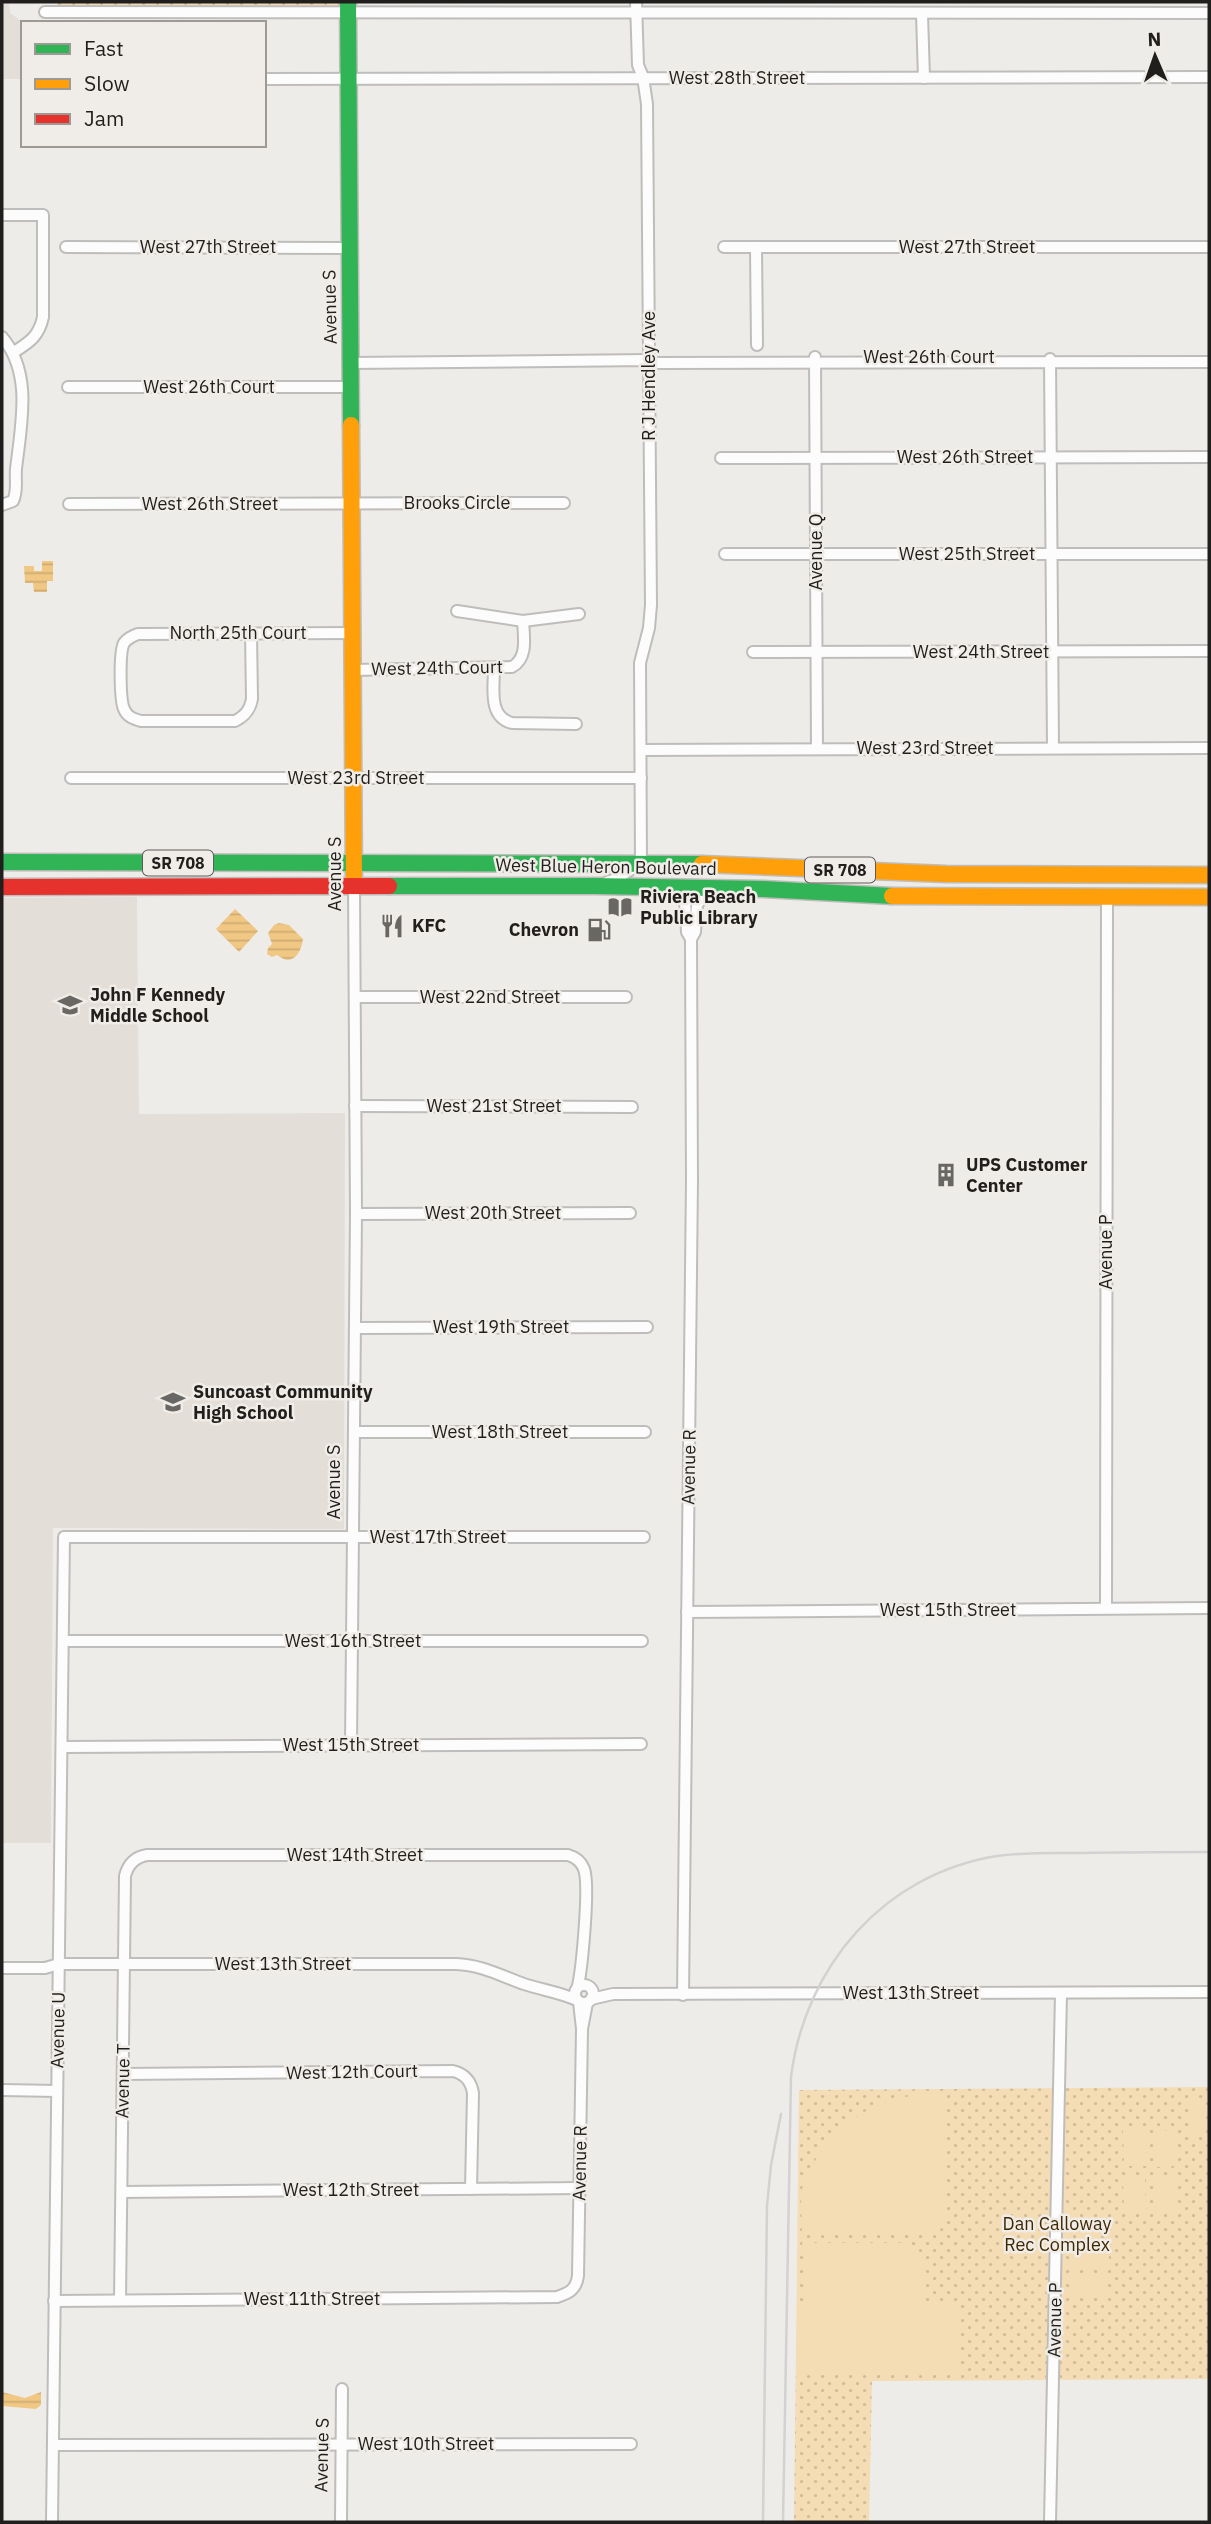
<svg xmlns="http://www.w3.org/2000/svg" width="1211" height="2524" font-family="'IBM Plex Sans',sans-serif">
	<defs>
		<pattern id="park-dots" width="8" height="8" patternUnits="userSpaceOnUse" patternTransform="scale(1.75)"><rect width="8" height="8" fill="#f4dcb4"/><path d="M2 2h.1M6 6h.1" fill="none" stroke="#d1bc9a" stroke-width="1.8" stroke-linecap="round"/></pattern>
		<pattern id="water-rules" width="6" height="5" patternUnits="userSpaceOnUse" patternTransform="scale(1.75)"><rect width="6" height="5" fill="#f0c884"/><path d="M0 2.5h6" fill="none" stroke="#ceab72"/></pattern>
	</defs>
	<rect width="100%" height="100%" fill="#eeece9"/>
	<g fill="#e3ded7">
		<polygon points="2,2 9,2 10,13 24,23 23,79 2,79"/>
		<polygon points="137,897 139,1114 345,1113 344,1529 53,1528 51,1843 2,1843 2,898"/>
	</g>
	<g fill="url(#park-dots)">
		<polygon points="57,2 339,2 339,9 57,6"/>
		<polygon points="1209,2087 1209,2379 872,2381 869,2522 794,2522 799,2090"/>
	</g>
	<g fill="#f4dcb4">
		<path d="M 944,2092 L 943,2227 L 935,2234 L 802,2233 C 802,2219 800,2204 802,2190 C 804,2175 816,2158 825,2147 C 859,2105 892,2096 944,2092 Z"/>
		<polygon points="1189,2102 1206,2102 1205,2136 1189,2136"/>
		<polygon points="1123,2130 1146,2130 1146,2166 1124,2166"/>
		<polygon points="1176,2130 1176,2166 1154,2167 1153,2131"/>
		<polygon points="1145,2176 1146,2212 1124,2213 1123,2177"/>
		<polygon points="1176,2176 1177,2212 1154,2213 1154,2177"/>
		<polygon points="802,2243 908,2243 922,2254 925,2301 957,2301 958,2374 800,2375 799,2303 807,2302"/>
		<rect x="1072" y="2244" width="37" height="23"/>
		<rect x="1071" y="2275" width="37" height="23"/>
	</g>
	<g fill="url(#water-rules)">
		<polygon points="42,561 53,561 53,581 47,581 47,592 34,592 33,583 25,583 24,566 34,566 34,571 42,571"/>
		<polygon points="235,909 258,931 239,952 216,929"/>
		<path d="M 279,923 L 289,925 L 303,939 C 301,954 292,967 277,955 L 272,957 L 267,954 L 268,948 L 272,944 L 268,933 L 274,925 Z"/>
		<polygon points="2,2392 25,2398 41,2392 41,2405 36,2409 2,2406"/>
	</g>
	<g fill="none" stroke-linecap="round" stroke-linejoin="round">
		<g stroke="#bfbdbb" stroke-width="14">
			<g id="street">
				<polyline points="45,12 1209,13"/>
				<polyline points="922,14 924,78"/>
				<polyline points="264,79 1209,77"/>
				<path d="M 2,215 L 43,215 L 43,317 C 39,336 30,342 14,352"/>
				<polyline points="66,247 349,248"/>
				<polyline points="724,247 1209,247"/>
				<polyline points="756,247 757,345"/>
				<path d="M 2,337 C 33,373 21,425 16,469 C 15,480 18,491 13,501 L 2,505"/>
				<polyline points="815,357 817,748"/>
				<polyline points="1050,359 1053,748"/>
				<polyline points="350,363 649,360 656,363 1209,362"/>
				<polyline points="68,387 350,387"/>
				<polyline points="721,458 1209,457"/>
				<polyline points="69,504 564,503"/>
				<polyline points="725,554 1209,554"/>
				<polyline points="457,611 523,621 579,614"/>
				<path d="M 251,634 L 252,699 C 250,710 245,716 235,721 L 141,721 C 134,719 127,717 124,709 C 120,701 119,652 124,643 C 127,639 132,636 138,634 L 352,633"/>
				<polyline points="753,652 1209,651"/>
				<path d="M 494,669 C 494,688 488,717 512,723 L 576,724"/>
				<path d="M 352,670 L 512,667 C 528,658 524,638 523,621"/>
				<polyline points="641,750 1209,748"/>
				<polyline points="71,778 641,778"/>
				<polyline points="607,882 616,879 641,863 640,663 649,628 651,605 647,104 643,77 638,65 636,2"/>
				<polyline points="691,939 695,932 697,905 709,887"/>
				<polyline points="355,997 626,997"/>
				<polyline points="355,1106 632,1107"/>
				<polyline points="356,1214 630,1213"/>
				<polyline points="355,1328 647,1327"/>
				<polyline points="354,1432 645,1432"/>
				<polyline points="1106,1608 1107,897"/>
				<polyline points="687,1612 1209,1608"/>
				<polyline points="63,1641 642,1641"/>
				<polyline points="351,1745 356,1214 354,885"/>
				<polyline points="62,1747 641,1744"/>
				<path d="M 2,1968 L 45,1968 L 59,1964 L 456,1964 C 482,1965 501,1976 524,1984 C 542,1990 559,1992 577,2000"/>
				<circle cx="584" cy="1994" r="9"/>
				<polyline points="683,1995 692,1181 691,939 687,932 684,886"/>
				<polyline points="591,1999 613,1994 1209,1992"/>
				<polyline points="579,2002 582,2029 587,2003"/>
				<path d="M 123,2074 L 453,2071 C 465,2074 471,2081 473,2093 L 471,2189"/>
				<polyline points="2,2090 57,2091"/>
				<polyline points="122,2192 580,2188"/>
				<path d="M 120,2300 L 125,1876 C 128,1864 135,1857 147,1855 L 568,1855 C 575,1857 581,1861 584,1869 C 590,1885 582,1967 578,1986"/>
				<path d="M 54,2301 L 557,2297 C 569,2293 576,2290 578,2276 L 582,2029"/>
				<polyline points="53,2445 631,2444"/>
				<polyline points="52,2522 64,1537 644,1537"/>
				<polyline points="341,2522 342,2389"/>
				<polyline points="1050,2522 1061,1993"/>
			</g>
		</g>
		<g stroke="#bfbdbb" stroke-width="19">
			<g id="fast">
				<polyline points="348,2 351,425"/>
				<polyline points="2,862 702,864"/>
				<polyline points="389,886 594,886 763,889 892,896"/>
			</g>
		</g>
		<g stroke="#bfbdbb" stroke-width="19">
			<g id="slow">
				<polyline points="351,425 354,885"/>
				<polyline points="702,864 946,874 1209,875"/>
				<polyline points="892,896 1209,897"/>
			</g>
		</g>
		<g stroke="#bfbdbb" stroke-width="19">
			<polyline id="jam" points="2,887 389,886"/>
		</g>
		<use href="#street" stroke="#fcfcfc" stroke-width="10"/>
		<use href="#fast" stroke="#30b455" stroke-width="16"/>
		<use href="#slow" stroke="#ff9f0a" stroke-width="16"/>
		<use href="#jam" stroke="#e5322d" stroke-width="16"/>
		<g stroke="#d3d2d2" stroke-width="2.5">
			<polyline points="763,2522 767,2206 771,2165 781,2114"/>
			<path d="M 783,2522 L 791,2077 C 805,1966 884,1874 997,1856 C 1025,1852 1053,1853 1082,1853 C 1124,1852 1167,1852 1209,1852"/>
		</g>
	</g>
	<defs>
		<g id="library-bare" transform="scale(1.89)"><path d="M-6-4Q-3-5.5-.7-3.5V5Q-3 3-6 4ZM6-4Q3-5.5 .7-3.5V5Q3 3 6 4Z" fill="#686764" stroke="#f0ece7" stroke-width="2.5" paint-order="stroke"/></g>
		<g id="restaurant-bare" transform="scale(1.89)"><path d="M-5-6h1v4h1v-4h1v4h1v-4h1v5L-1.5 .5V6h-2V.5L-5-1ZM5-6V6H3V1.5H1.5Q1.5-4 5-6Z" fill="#686764" stroke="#f0ece7" stroke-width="2.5" paint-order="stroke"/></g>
		<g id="fuel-bare" transform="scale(1.89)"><path d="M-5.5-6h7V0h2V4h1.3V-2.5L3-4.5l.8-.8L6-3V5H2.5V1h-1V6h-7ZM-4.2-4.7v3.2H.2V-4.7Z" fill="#686764" stroke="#f0ece7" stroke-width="2.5" paint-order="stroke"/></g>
		<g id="school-bare" transform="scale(1.89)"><path d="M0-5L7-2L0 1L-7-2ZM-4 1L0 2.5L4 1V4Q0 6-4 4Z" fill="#686764" stroke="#f0ece7" stroke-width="2.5" paint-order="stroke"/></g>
		<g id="building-bare" transform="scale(1.89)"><path d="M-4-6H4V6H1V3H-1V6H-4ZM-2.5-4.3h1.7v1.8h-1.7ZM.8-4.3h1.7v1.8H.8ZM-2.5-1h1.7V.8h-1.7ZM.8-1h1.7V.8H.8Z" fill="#686764" stroke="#f0ece7" stroke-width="2.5" paint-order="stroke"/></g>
	</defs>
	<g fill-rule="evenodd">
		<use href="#library-bare" x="620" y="907"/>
		<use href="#restaurant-bare" x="392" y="926"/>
		<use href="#fuel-bare" x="599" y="930"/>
		<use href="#school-bare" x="70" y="1005"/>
		<use href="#building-bare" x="946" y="1175"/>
		<use href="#school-bare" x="173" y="1402"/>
	</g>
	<g text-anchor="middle" stroke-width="5" stroke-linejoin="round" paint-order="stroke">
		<g fill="#f0ece7" stroke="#5e5c5a" stroke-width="2">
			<rect x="143" y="850.5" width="70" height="25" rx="5"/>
			<rect x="805" y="857.5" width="70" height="25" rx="5"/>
		</g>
		<g font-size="16" font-weight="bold" fill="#201f1d">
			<text x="178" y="869">SR 708</text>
			<text x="840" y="876">SR 708</text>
		</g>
		<g font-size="18" fill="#201f1d" stroke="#f0ece7">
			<text x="737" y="84">West 28th Street</text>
			<text x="208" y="253">West 27th Street</text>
			<text x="967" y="253">West 27th Street</text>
			<text transform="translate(330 307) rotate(-91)" y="6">Avenue S</text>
			<text x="929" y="363">West 26th Court</text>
			<text transform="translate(649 376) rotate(-90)" y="6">R J Hendley Ave</text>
			<text x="209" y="393">West 26th Court</text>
			<text x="965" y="463">West 26th Street</text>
			<text x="457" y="509">Brooks Circle</text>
			<text x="210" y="510">West 26th Street</text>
			<text transform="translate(816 552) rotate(-90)" y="6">Avenue Q</text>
			<text x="967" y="560">West 25th Street</text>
			<text x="238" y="639">North 25th Court</text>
			<text x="981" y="658">West 24th Street</text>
			<text transform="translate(437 668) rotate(-1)" y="6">West 24th Court</text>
			<text x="925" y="754">West 23rd Street</text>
			<text x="356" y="784">West 23rd Street</text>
			<text transform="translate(606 867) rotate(1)" y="6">West Blue Heron Boulevard</text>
			<text transform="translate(335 874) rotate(-90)" y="6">Avenue S</text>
			<text x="490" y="1003">West 22nd Street</text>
			<text x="494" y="1112">West 21st Street</text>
			<text x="493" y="1219">West 20th Street</text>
			<text transform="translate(1106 1252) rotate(-90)" y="6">Avenue P</text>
			<text x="501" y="1333">West 19th Street</text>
			<text x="500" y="1438">West 18th Street</text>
			<text transform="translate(689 1467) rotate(-89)" y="6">Avenue R</text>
			<text transform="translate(334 1482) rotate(-90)" y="6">Avenue S</text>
			<text x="438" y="1543">West 17th Street</text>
			<text x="948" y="1616">West 15th Street</text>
			<text x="353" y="1647">West 16th Street</text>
			<text x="351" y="1751">West 15th Street</text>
			<text x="355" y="1861">West 14th Street</text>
			<text x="283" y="1970">West 13th Street</text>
			<text x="911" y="1999">West 13th Street</text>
			<text transform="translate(58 2030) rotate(-89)" y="6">Avenue U</text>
			<text transform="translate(352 2072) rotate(-1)" y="6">West 12th Court</text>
			<text transform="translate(123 2081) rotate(-89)" y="6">Avenue T</text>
			<text transform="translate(580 2163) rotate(-89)" y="6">Avenue R</text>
			<text x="351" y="2196">West 12th Street</text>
			<text x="312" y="2305">West 11th Street</text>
			<text transform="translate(1055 2320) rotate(-89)" y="6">Avenue P</text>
			<text x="426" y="2450">West 10th Street</text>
			<text transform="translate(322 2455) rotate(-89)" y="6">Avenue S</text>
		</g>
		<g font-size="18" font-weight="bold" fill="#201f1d" stroke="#f0ece7" text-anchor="start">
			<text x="640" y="903">Riviera Beach<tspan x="640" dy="21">Public Library</tspan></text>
			<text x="412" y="932">KFC</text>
			<text x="579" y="936" text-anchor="end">Chevron</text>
			<text x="90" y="1001">John F Kennedy<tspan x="90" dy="21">Middle School</tspan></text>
			<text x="966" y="1171">UPS Customer<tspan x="966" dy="21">Center</tspan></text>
			<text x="193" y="1398">Suncoast Community<tspan x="193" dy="21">High School</tspan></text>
		</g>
		<g font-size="18" fill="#3e2800" stroke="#f0ece7">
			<text x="1057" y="2230">Dan Calloway<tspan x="1057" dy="21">Rec Complex</tspan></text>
		</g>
	</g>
	<rect width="1211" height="2524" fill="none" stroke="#201f1d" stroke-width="7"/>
	<rect x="21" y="21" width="245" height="126" fill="#f0ece7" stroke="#9d9a96" stroke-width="2"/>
	<rect x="35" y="44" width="35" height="10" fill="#30b455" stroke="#9d9a96" stroke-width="2"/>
	<text x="84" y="56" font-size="21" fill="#201f1d">Fast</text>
	<rect x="35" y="79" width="35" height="10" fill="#ff9f0a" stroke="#9d9a96" stroke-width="2"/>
	<text x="84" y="91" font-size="21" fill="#201f1d">Slow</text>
	<rect x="35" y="114" width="35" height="10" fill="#e5322d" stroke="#9d9a96" stroke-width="2"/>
	<text x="84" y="126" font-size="21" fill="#201f1d">Jam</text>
	<g transform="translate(1155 56) rotate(358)" stroke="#f0ece7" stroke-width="5" paint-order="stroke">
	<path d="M0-5L12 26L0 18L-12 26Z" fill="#201f1d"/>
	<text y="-10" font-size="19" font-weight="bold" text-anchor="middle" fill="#201f1d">N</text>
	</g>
</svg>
